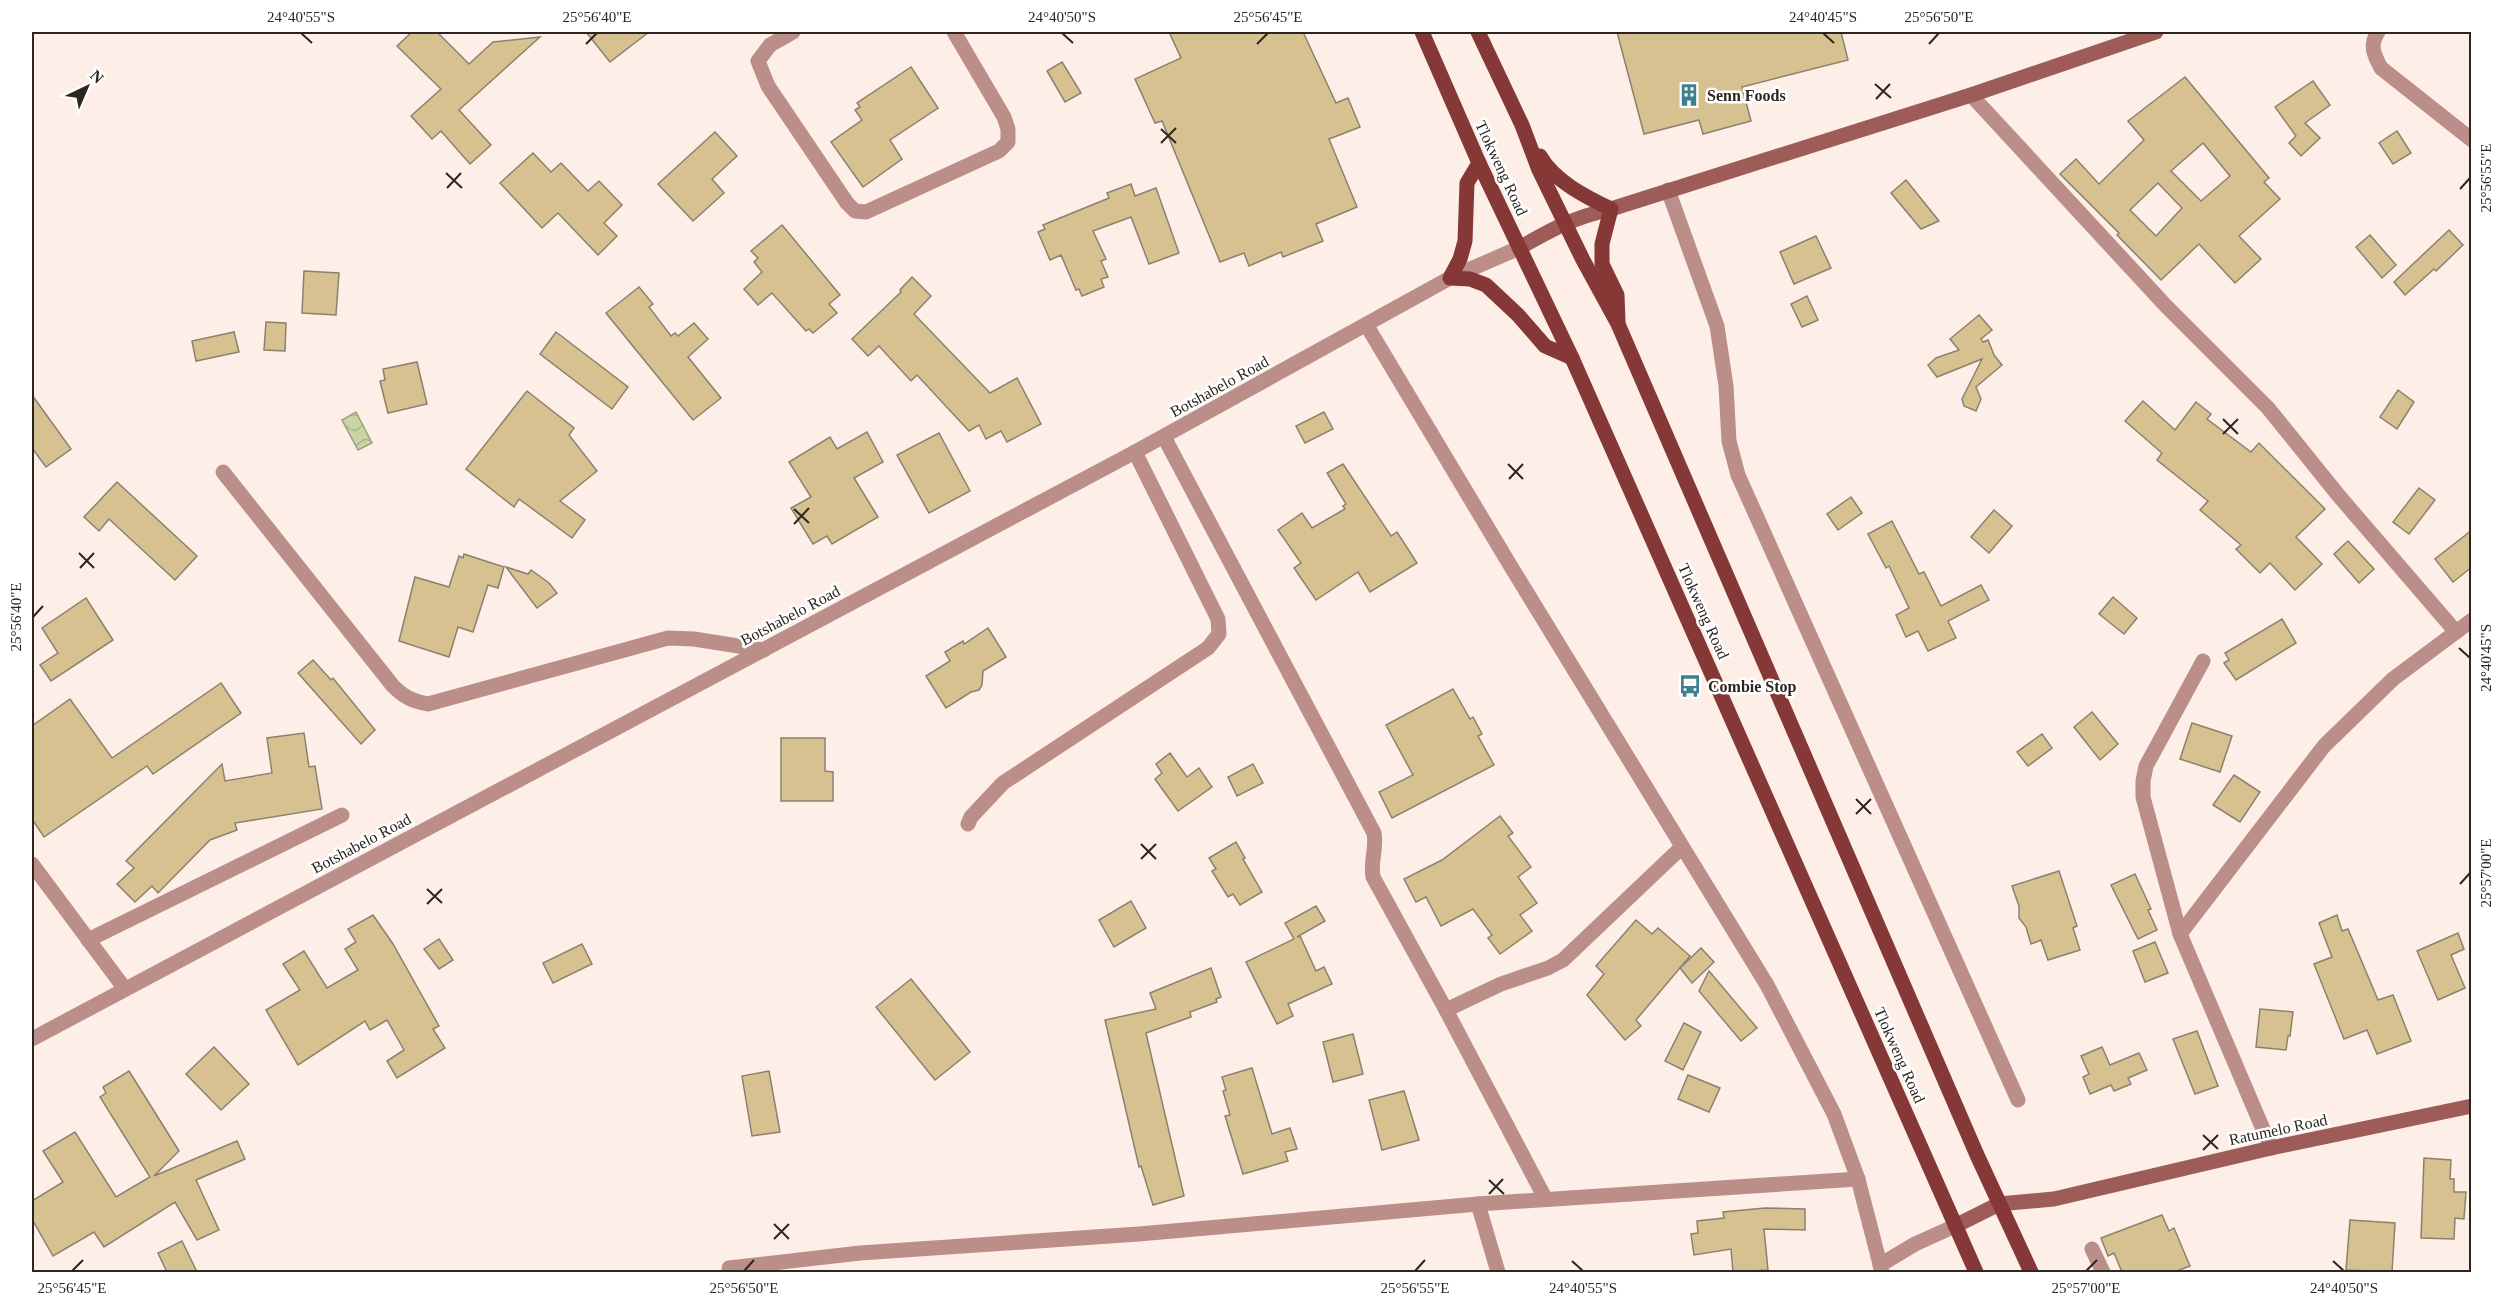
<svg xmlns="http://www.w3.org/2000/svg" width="2503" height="1304" font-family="Georgia,serif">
	<defs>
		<pattern id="water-waves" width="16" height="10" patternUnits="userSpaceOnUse" patternTransform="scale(1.5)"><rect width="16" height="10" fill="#c9d5a3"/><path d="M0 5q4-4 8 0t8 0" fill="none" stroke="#adb78c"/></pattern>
	</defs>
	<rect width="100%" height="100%" fill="#fdefe7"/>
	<polygon fill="url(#water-waves)" stroke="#9aa07c" stroke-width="1.5" points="356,412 372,443 358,450 342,420"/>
	<g fill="#d7c191" stroke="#8b826e" stroke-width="1.5" fill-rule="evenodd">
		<polygon points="412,32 437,32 469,64 493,42 540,37 459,110 491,145 470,164 441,131 432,139 411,116 441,89 397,46"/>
		<polygon points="586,32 649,32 610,62"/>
		<polygon points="1169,32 1303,32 1336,103 1348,98 1360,127 1329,139 1357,207 1316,224 1323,241 1283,257 1281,252 1249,266 1244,253 1220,262 1162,121 1155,123 1135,79 1181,58"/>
		<polygon points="1617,32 1841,32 1848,60 1742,87 1751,121 1703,134 1699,120 1644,134"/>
		<polygon points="1062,62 1081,93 1065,102 1047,71"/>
		<polygon points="911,67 938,108 890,140 902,159 863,187 831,142 862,120 855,110 860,107 857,103"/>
		<path d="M 2185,77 L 2269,178 L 2264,182 L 2280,199 L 2239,236 L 2261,259 L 2235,283 L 2199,244 L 2161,280 L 2117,235 L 2119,233 L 2060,174 L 2076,159 L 2099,184 L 2144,140 L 2128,121 ZM 2203,143 L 2230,176 L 2201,201 L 2171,171 ZM 2158,183 L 2182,208 L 2156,236 L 2130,210 Z"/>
		<polygon points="2313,81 2330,105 2305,123 2320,138 2301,156 2289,143 2296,136 2275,107"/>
		<polygon points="2397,131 2411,153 2393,164 2379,143"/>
		<polygon points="715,132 737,156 712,179 724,193 693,221 658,184"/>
		<polygon points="533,153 551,172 561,163 588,191 599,181 622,205 604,223 617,236 598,255 558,213 542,228 500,183"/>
		<polygon points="1906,180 1939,221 1921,229 1891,193"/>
		<polygon points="1131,184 1135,196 1156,188 1179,253 1149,264 1131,217 1093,231 1106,259 1101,261 1108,277 1101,279 1104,287 1082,296 1079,289 1076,290 1061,255 1050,260 1038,232 1045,229 1043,225 1109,198 1107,193"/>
		<polygon points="782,225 840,295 829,304 837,313 813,333 809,329 806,331 772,293 758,305 744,289 762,272 754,262 758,258 751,251"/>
		<polygon points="2449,230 2463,245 2436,271 2434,269 2405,295 2394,282"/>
		<polygon points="2370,235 2396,265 2382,278 2356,247"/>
		<polygon points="1816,236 1831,268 1794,284 1780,252"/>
		<polygon points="304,271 339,273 336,315 302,313"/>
		<polygon points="912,277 931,296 914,314 990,393 1017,378 1041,424 1007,442 1001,431 986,439 979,425 969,431 917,375 911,381 879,346 868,356 852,339 901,292 900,290"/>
		<polygon points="639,287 653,304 649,307 671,336 675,333 678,336 694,323 708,339 688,357 721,398 693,420 606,313"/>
		<polygon points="1807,296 1818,320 1802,327 1791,304"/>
		<polygon points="1979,315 1992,330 1981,339 1983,342 1988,340 1994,355 2002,365 1976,387 1981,399 1976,411 1964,406 1962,399 1982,359 1937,377 1928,365 1936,358 1959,350 1950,339"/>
		<polygon points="266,322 286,323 285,351 264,350"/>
		<polygon points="234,332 239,352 196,361 192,341"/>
		<polygon points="556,332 628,387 612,409 540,354"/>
		<polygon points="417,362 427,404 388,413 380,381 385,380 383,369"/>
		<polygon points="2398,390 2414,402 2397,429 2380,417"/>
		<polygon points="527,391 574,428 569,435 597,471 560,501 585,520 572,538 519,499 514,507 466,469"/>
		<polygon points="32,395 71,449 46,467 32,448"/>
		<polygon points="2143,401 2175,430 2196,402 2211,414 2207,419 2251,452 2259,443 2325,509 2296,537 2322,564 2295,590 2270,563 2260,573 2236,549 2241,545 2200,510 2208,501 2157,460 2162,453 2125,421"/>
		<polygon points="1324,412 1333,429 1305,443 1296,426"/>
		<polygon points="867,432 883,462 854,478 878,517 832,544 827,536 813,544 791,508 811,497 789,462 830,437 837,449"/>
		<polygon points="939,433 970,491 929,513 897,455"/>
		<polygon points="1343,464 1391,536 1397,532 1417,563 1370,592 1358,572 1316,600 1294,568 1301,563 1278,530 1302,513 1312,528 1345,509 1343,506 1346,504 1327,473"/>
		<polygon points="117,482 197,556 175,580 109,519 99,531 84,517"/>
		<polygon points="2419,488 2435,500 2409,534 2393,522"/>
		<polygon points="1851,497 1862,513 1838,530 1827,514"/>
		<polygon points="1994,510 2012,526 1989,553 1971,537"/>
		<polygon points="1892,521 1919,574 1924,572 1941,606 1981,585 1989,600 1948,621 1956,638 1928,651 1918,631 1906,637 1896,615 1909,608 1889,566 1886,568 1868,534"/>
		<polygon points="2472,530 2472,567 2453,582 2435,559"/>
		<polygon points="2348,541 2374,569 2359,583 2334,554"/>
		<polygon points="464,554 504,567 498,588 488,585 473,632 458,627 449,657 399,641 415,577 449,587 459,556 463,558"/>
		<polygon points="506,567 528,574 531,570 549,583 557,593 537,608"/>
		<polygon points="2113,597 2137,618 2124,634 2099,614"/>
		<polygon points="86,598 113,640 51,681 40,665 58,653 42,628"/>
		<polygon points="2282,619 2296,643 2236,680 2224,663 2229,660 2225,653"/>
		<polygon points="988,628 1006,657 983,671 982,685 979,690 971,692 946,708 926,676 950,661 945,652 963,641 964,644"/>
		<polygon points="313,660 331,680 333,678 375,730 361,744 298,673"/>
		<polygon points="221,683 241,713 153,774 147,766 44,837 32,819 32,726 70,699 112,758"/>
		<polygon points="1453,689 1470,719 1473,717 1482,734 1478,736 1494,765 1392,818 1379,792 1413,775 1386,725"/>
		<polygon points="2092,712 2118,744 2100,760 2074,727"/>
		<polygon points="2192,723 2232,736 2220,772 2180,759"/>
		<polygon points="304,733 309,767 315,766 322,809 235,823 237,830 210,840 158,893 152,886 135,902 117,884 134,868 126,861 222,764 225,781 272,773 267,738"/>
		<polygon points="2042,734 2052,748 2028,766 2017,752"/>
		<polygon points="781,738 825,738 825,771 833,772 833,801 781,801"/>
		<polygon points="1170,753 1187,777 1199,768 1212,787 1178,811 1155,779 1162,773 1156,764"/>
		<polygon points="1253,764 1263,783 1237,796 1228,777"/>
		<polygon points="2234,775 2260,792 2240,822 2213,805"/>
		<polygon points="1500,816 1513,833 1508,836 1531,867 1518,877 1537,903 1520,915 1532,931 1500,954 1488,938 1492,935 1473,909 1441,926 1426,897 1416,902 1404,879 1442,860"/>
		<polygon points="1236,842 1245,858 1243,859 1262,892 1240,905 1233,894 1228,897 1212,871 1216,869 1209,858"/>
		<polygon points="2059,871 2077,926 2073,928 2080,950 2048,960 2041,940 2031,944 2026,927 2019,918 2019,906 2012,886"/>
		<polygon points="2135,874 2151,909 2148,910 2157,930 2138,939 2111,885"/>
		<polygon points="1131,901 1146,928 1114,947 1099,920"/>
		<polygon points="1316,906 1325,921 1297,937 1300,936 1316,971 1324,967 1332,984 1288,1004 1293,1016 1277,1024 1246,962 1294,939 1285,923"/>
		<polygon points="373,915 393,944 439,1026 433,1029 445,1048 397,1078 387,1061 404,1050 387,1020 370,1030 365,1021 298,1065 266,1010 300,990 283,964 304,951 327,988 358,970 345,949 356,942 348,929"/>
		<polygon points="2337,915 2342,931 2348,929 2378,1000 2393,995 2411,1041 2377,1054 2367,1030 2344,1039 2314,964 2332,957 2319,923"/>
		<polygon points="1636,920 1652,934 1658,928 1690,956 1636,1020 1641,1026 1625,1040 1587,995 1604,974 1596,966"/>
		<polygon points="2458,933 2464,949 2451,955 2465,988 2438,1000 2417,951"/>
		<polygon points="439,939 453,960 439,969 424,949"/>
		<polygon points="2155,942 2168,973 2145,982 2133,951"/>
		<polygon points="582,944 592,964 553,983 543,963"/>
		<polygon points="1701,948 1714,962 1692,983 1680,968"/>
		<polygon points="1211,968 1221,997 1216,999 1217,1002 1190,1012 1191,1017 1146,1033 1184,1196 1153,1205 1141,1166 1139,1167 1105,1020 1156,1009 1150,993"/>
		<polygon points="1709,971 1757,1028 1741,1041 1699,991"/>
		<polygon points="911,979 970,1052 935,1080 876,1007"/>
		<polygon points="2260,1009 2293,1012 2290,1036 2288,1036 2286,1050 2256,1047"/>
		<polygon points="1684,1023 1701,1032 1683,1070 1665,1061"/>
		<polygon points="2197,1031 2218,1086 2195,1094 2173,1039"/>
		<polygon points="1353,1034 1363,1074 1333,1082 1323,1042"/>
		<polygon points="214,1047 249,1084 221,1110 186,1074"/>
		<polygon points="2102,1047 2110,1065 2139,1053 2147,1070 2128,1078 2131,1084 2114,1091 2111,1085 2090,1094 2083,1077 2089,1074 2081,1056"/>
		<polygon points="1252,1068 1272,1134 1290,1128 1297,1149 1285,1152 1288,1161 1243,1174 1225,1116 1230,1115 1223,1091 1226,1090 1222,1077"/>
		<polygon points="129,1071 179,1151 154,1176 237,1141 245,1159 196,1180 219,1230 197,1240 175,1202 104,1247 94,1232 53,1256 32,1219 32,1201 63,1182 43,1151 75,1132 116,1197 150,1177 100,1097 106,1093 103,1087"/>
		<polygon points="769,1071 780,1132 752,1136 742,1076"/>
		<polygon points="1688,1075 1720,1088 1709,1112 1678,1099"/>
		<polygon points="1404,1091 1419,1140 1382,1150 1369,1100"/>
		<polygon points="2424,1158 2451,1160 2450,1179 2454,1179 2454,1192 2466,1192 2464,1219 2455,1218 2454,1239 2421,1238"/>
		<polygon points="1765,1208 1805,1209 1805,1230 1764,1229 1768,1270 1733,1272 1731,1249 1694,1255 1691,1234 1698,1233 1697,1221 1724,1218 1723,1212"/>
		<polygon points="2162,1215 2169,1231 2174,1228 2190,1266 2174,1272 2122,1272 2114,1253 2108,1256 2101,1238"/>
		<polygon points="2350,1220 2395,1223 2392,1272 2346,1270"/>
		<polygon points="182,1241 197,1272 167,1272 158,1253"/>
	</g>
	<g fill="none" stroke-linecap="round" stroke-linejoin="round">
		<g stroke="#bc8e8a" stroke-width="15">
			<polyline points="793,32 770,45 758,61 768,86 847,203 855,211 866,212 999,151 1008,142 1008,129 1004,117 954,32"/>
			<path d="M 2378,32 C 2369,45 2374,55 2381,68 L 2472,140"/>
			<polyline points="1971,95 2166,306 2268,408 2339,496 2456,632"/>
			<polyline points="1668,190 1717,326 1726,386 1729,441 1738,475 2018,1100"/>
			<polyline points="1367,326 1510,565 1767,985 1834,1114 1858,1179 1882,1272"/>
			<path d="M 1164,437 L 1374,833 C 1377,848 1370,862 1373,877 L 1446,1010 L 1545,1198"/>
			<path d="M 223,472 L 393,686 C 404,697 412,701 428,704 L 668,638 L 694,639 L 764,650"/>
			<polyline points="968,824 971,817 1003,783 1208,648 1219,634 1218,619 1135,452"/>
			<polyline points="32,864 125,989"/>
			<polyline points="2180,934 2143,797 2143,781 2146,766 2203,661"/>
			<polyline points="88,940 342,815"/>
			<polyline points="1446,1010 1501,984 1548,968 1563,960 1682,847"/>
			<polyline points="32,1039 1135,452 1450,278 1519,248"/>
			<polyline points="2271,1148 2180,934 2324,746 2393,679 2472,620"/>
			<polyline points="1478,1204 1498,1272"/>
			<polyline points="2092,1249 2103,1272"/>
			<polyline points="1880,1265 1915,1244 1955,1226"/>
			<polyline points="729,1268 860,1253 1139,1234 1478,1204 1858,1179"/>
		</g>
		<g stroke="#9e5c59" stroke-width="15">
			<path d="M 1519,248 C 1553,229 1572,218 1611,209 L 1971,95 L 2156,32"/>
			<polyline points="1955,1226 1999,1204 2054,1199 2271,1148 2472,1106"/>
		</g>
		<g stroke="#863836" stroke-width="15">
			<polyline points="1422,32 1479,163 1572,358 1976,1272"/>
			<polyline points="1478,32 1522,125 1539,170 1583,260 1618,324 1977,1155 2031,1272"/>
			<path d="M 1540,156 C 1554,181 1586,197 1611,209 L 1602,244 L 1602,264 L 1617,295 L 1618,321"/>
			<polyline points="1479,163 1467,183 1465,241 1460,259 1450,278 1470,279 1486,285 1518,315 1545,346 1572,358"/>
		</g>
	</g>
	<path fill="none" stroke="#2d2520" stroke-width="2" d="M 301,33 L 312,43M 1062,33 L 1073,43M 1823,33 L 1834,43M 586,44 L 597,33M 1257,44 L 1268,33M 1929,44 L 1939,33M 1875,84 L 1891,98M 1876,99 L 1890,84M 1161,129 L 1176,143M 1161,143 L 1176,128M 446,173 L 462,188M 447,188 L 461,173M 2460,189 L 2470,178M 2223,419 L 2238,434M 2223,434 L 2238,419M 1508,464 L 1523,479M 1509,479 L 1523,464M 794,509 L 809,523M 794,524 L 809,508M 79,553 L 94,568M 80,568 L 94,553M 33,617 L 43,606M 2459,648 L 2470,658M 1856,799 L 1871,814M 1856,814 L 1871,799M 1141,844 L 1156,859M 1141,859 L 1156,844M 2460,884 L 2470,873M 427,889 L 442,903M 427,904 L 442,889M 2203,1135 L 2218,1149M 2203,1150 L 2218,1135M 1489,1180 L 1504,1194M 1489,1194 L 1503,1179M 774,1224 L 789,1239M 774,1239 L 789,1224M 1572,1261 L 1583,1271M 2333,1261 L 2344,1271M 72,1271 L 83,1260M 744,1271 L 754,1260M 1415,1271 L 1425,1260M 2086,1271 L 2097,1260"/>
	<defs>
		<g id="building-bare" transform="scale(1.8)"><path d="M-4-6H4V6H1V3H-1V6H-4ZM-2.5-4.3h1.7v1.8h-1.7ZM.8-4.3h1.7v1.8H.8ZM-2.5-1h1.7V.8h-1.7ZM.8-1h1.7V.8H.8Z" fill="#3d8190" stroke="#fff" stroke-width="2.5" paint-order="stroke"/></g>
		<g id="bus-bare" transform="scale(1.8)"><path d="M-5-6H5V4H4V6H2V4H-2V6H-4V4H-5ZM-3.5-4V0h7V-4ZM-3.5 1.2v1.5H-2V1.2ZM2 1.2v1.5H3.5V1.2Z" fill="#3d8190" stroke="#fff" stroke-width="2.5" paint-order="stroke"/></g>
	</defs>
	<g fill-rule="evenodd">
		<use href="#building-bare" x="1689" y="95"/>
		<use href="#bus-bare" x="1690" y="686"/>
	</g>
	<g text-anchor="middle" stroke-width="5" stroke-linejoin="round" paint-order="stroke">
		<g font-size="16" font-weight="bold" fill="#2d2520" stroke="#fff" text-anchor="start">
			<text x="1707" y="101">Senn Foods</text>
			<text x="1708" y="692">Combie Stop</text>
		</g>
		<g font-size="16" fill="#2d2520" stroke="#fff">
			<text transform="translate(1502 168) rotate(65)" y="6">Tlokweng Road</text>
			<text transform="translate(1219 386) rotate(-29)" y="6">Botshabelo Road</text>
			<text transform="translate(1704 611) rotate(66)" y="6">Tlokweng Road</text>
			<text transform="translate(790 615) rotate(-28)" y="6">Botshabelo Road</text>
			<text transform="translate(361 843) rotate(-28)" y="6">Botshabelo Road</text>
			<text transform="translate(1900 1055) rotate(66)" y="6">Tlokweng Road</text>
			<text transform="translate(2278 1129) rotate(-12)" y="6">Ratumelo Road</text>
		</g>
	</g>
	<rect width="2503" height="1304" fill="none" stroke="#ffffff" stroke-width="66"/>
	<g transform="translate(87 87) rotate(44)" stroke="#ffffff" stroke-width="4.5" paint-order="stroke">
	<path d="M0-4.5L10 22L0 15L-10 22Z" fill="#2d2520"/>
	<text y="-9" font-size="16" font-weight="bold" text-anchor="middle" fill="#2d2520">N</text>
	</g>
	<rect x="33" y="33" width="2437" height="1238" fill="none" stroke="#2d2520" stroke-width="2"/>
	<g font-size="15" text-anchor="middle" fill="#2d2520">
		<text x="301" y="22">24°40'55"S</text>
		<text x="597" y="22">25°56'40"E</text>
		<text x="1062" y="22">24°40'50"S</text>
		<text x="1268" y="22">25°56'45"E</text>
		<text x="1823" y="22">24°40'45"S</text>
		<text x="1939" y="22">25°56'50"E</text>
		<text transform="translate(2486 178) rotate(-90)" y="5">25°56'55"E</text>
		<text transform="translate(16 617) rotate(-90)" y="5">25°56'40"E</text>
		<text transform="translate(2486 658) rotate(-90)" y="5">24°40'45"S</text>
		<text transform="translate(2486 873) rotate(-90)" y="5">25°57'00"E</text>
		<text x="72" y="1293">25°56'45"E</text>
		<text x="744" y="1293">25°56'50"E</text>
		<text x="1415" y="1293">25°56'55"E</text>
		<text x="1583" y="1293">24°40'55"S</text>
		<text x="2086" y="1293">25°57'00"E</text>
		<text x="2344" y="1293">24°40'50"S</text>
	</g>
</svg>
